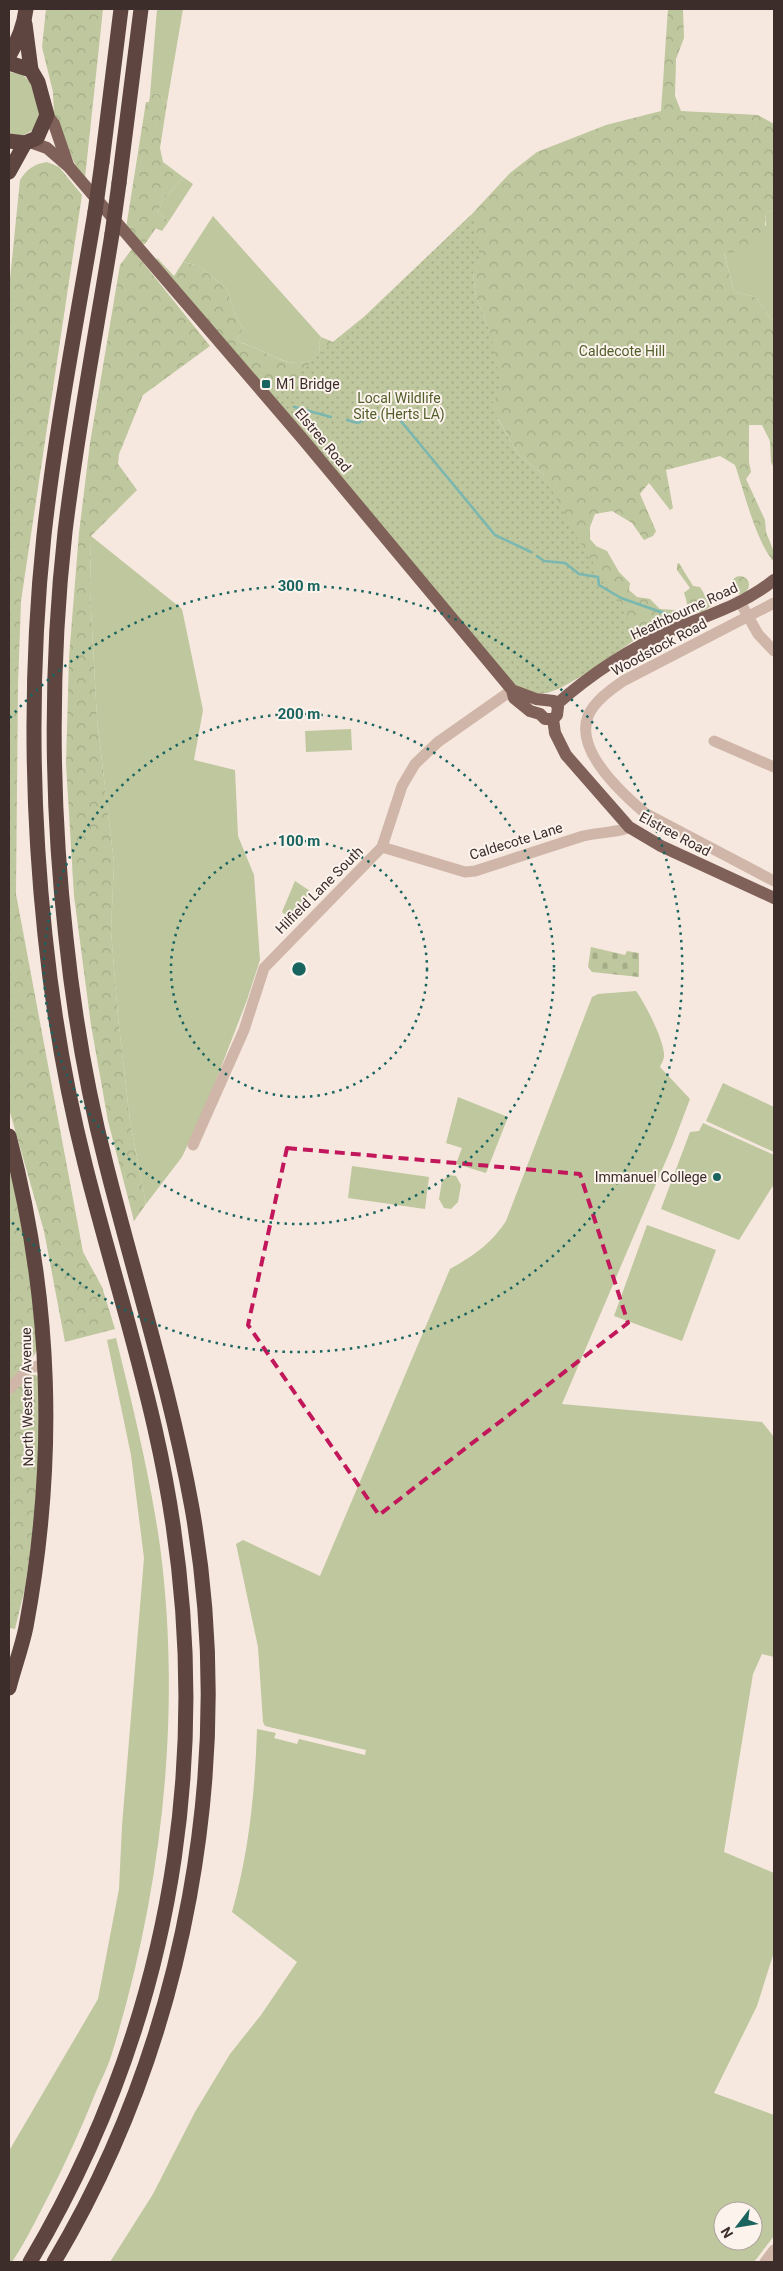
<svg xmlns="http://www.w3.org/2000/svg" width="783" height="2271" font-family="Roboto,sans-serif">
	<defs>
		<pattern id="forest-crowns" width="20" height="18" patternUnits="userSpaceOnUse" patternTransform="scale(1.25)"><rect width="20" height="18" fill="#bec79d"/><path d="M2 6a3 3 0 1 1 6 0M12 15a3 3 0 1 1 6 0" fill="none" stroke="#a4ab87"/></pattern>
		<pattern id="cemetery-stones" width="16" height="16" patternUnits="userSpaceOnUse" patternTransform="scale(1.25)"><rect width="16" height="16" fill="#bec79d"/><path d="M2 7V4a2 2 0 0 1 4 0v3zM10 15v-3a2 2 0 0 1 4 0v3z" fill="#a4ab87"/></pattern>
		<pattern id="park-dots" width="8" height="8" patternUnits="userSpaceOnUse" patternTransform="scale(1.25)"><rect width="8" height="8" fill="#bec79d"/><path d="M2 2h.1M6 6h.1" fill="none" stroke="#a4ab87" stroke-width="1.8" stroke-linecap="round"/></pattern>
	</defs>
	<rect width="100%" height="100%" fill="#f6e8df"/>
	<g fill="#bec79d" fill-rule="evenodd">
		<polygon points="157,9 183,9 167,103 158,93 150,95"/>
		<polygon points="9,72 22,74 30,82 40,114 33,130 22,136 9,133"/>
		<path d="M 183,177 L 193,184 L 169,221 L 158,213 C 163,194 172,193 183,177 Z"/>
		<polygon points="774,210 774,321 769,317 756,297 734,292 724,252 744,252 766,225 766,213"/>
		<path d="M 213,216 L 321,337 L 319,344 L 320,353 C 316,355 311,360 306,362 C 284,368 262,347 241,343 L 237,339 L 243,329 L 234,312 L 227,289 L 199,266 L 183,262 Z"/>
		<polygon points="91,536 182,609 203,710 194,760 235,770 238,836 254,875 260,960 247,1000 206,1106 182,1157 146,1204 130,1121 118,1017 111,931 114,863 97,719 90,591"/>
		<polygon points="351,729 352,750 306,752 305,731"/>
		<polygon points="295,881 310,891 293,922 282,912"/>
		<path d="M 636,991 C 645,1003 665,1042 664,1056 C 664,1060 661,1064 660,1067 L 690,1099 L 673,1144 L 562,1404 L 762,1422 L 774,1437 L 774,1657 L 762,1654 L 753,1674 L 724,1852 L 774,1873 L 774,1952 L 757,2006 L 714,2093 L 774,2115 L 774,2236 L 754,2262 L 110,2262 L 153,2194 L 195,2112 L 230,2054 L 261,2015 L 297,1962 L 232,1912 C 249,1852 255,1792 257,1729 L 276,1733 L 274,1738 L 297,1744 L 299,1739 L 365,1755 L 366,1750 L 265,1726 L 263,1722 L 258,1647 L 236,1544 L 243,1540 L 320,1576 L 450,1269 C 473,1256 491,1244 506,1221 L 592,997 L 598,994 ZM 723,2211 L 753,2211 L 753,2241 L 723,2241 Z"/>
		<polygon points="723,1083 774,1107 774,1152 706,1121"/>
		<polygon points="458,1097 508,1117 486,1173 456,1164 462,1148 446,1143"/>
		<polygon points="703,1123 774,1155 774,1184 739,1240 661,1209 690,1132 699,1131"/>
		<polygon points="352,1166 429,1177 425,1209 348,1198"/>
		<polygon points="449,1175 456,1176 461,1185 458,1202 451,1209 444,1208 439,1199 442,1181"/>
		<polygon points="647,1225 716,1250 682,1341 614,1316"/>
		<path d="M 116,1338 C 133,1407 150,1476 160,1546 C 182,1712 162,1890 113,2050 C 109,2065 101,2080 95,2094 C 81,2129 66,2162 49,2195 C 37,2218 26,2241 12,2262 L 9,2262 L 9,2151 L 98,1999 L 119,1889 L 122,1826 L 144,1558 L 131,1455 L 107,1340 Z"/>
	</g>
	<g fill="url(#forest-crowns)" fill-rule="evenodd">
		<polygon points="46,9 103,9 85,178 76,167 54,114 53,92 42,47"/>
		<path d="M 668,9 L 683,9 L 684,38 L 676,59 L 675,96 L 681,111 L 758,115 L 774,124 L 774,210 L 766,213 L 764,238 L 744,252 L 724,253 L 734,292 L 756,297 L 769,317 L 774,321 L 774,468 L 771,462 L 770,441 L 762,425 L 749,425 L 749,462 L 751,472 L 746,479 L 765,520 L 766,532 L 774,552 L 774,562 C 756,542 744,491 735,465 L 720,456 L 666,470 L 673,508 L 670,510 L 649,483 L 640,494 L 656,531 L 653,536 L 644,540 L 632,523 L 612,511 L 595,514 L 590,527 L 590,539 L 596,546 L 607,551 L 619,572 L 630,583 L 629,590 L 637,597 L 650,599 L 660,609 L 674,610 L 683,613 L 685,619 L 662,625 L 639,637 L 562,687 L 546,693 L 528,693 L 155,263 L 157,258 L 174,276 L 183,262 L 199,266 L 227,289 L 234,312 L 243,329 L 237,339 L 241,343 C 262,347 283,368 306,362 C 310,360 316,355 320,353 L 319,344 L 321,337 L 333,342 L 364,317 L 471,215 L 510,173 L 537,152 L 606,125 L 661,111 ZM 473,272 L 476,297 L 490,331 L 312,411 ZM 498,419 L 519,455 L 544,475 L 410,544 Z"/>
		<path d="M 158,93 L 167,103 L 160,148 L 163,162 L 183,177 C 172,193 163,194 158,213 L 169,221 L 162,231 L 156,228 L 145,244 L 139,244 L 126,228 L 146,102 L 149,102 L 150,95 Z"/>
		<path d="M 47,162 L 59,167 L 82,195 L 21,601 L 18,685 L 16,894 L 83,1252 L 102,1287 L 115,1329 L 65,1342 L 44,1231 L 9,1109 L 9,289 L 20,180 C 27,169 34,164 47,162 Z"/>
		<polygon points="132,249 210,346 143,395 119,454 118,464 137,490 91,536 90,591 97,719 114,863 111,931 118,1017 130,1121 146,1204 134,1221 108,1121 91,1025 74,896 66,764 69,657 79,533 90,443 120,265"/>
		<path d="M 679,563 L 693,586 L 700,587 L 711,606 L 702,612 L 690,613 C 687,607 687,600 684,593 L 690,588 L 677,570 L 677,564 Z"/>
		<circle cx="740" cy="585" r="9"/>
		<polygon points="9,1157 25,1227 38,1346 35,1354 9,1383"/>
		<polygon points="30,1375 36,1375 39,1378 38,1495 25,1588 15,1629 9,1628 9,1396"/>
	</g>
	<polygon fill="url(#cemetery-stones)" points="591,947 625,955 627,951 639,953 639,977 592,972 588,967"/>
	<path fill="url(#park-dots)" d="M 471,215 L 475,221 L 480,260 L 473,272 L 476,297 L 490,331 L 502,390 L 490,406 L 519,455 L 544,475 L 576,535 L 639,637 C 619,650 568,689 546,693 C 533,695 524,690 513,684 L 272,398 L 333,342 L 364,317 Z"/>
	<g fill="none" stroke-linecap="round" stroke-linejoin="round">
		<g stroke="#7ab7b1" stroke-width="2.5">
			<polyline points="294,407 331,417"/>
			<path d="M 347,420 L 358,423 C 371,415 385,417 400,420 L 495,535 L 531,552"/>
			<polyline points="537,556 544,561 565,563 579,574 598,577 599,585 621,598 675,617"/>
		</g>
		<g stroke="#d0b6a9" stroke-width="11">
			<polyline points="740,602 758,634 774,651"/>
			<path d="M 774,603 L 623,681 C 613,688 602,695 594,706 C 565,742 619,791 645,813 L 774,881"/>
			<polyline points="714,741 774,767"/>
			<path d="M 382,847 L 465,872 L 475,871 L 583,836 C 594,833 623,832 629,827"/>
			<polyline points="193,1145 244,1030 264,968 382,847 402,786 415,764 438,742 512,690"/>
			<polyline points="9,1389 30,1368 45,1364"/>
			<polyline points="765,2262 774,2250"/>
		</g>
		<g stroke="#806159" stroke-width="12">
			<polyline points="47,115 54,124 68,165"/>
			<polyline points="30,142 47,148 69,167 301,437 487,660 512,690 514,698 530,711 540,714 545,719 553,719 557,715 558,707 554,701 536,699 512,690"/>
			<path d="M 557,704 C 591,674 631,648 672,630 C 708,615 743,605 774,580"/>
			<polyline points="553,719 555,733 566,755 629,827 661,846 774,898"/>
		</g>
		<g stroke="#5e4540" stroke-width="15">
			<polyline points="25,24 31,70"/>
			<path d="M 9,56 C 18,41 24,26 26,9"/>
			<polyline points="9,63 31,70 38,82 47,115 37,138 25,143 9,141"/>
			<polyline points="102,162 121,9"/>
			<polyline points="9,172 25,143"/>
			<polyline points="119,183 141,9"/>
			<path d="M 9,1136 C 52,1300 57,1460 26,1627 C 22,1647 14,1668 9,1688"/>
			<path d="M 30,2262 C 182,2005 221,1719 155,1429 C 135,1340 107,1252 85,1164 C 66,1089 53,1012 45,935 C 31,802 30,668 44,535 C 56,427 77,320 95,212"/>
			<path d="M 54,2262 C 186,2040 237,1763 192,1508 C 171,1392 135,1279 106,1164 C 87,1090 74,1014 66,938 C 51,804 50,667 65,532 C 77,432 96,333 112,234"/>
		</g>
		<g stroke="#5e4540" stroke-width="15">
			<polyline points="95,212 102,162"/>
			<polyline points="112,234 119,183"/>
		</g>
	</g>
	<path fill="none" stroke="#c2185b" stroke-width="4" stroke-dasharray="10 6" stroke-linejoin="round" d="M 287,1148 L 580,1174 L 628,1323 L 379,1515 L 248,1325 Z"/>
	<g fill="none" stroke="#19645f" stroke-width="2.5" stroke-dasharray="2.5 5">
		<circle cx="299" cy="969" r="128"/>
		<circle cx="299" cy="969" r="255"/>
		<path d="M10 718A383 383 0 1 1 10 1220"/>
	</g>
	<g fill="#19645f" stroke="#fcf3ed" stroke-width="2">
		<rect x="261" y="379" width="10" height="10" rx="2.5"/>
		<circle cx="717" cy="1177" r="5"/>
	</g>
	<g text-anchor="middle" stroke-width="4" stroke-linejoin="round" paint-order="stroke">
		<g font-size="14" fill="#515e2a" stroke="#fcf3ed">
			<text x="622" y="356">Caldecote Hill</text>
			<text x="399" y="403">Local Wildlife<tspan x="399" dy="16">Site (Herts LA)</tspan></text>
		</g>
		<g font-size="14" fill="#3c2d2a" stroke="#fcf3ed" text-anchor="start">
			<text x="276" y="389">M1 Bridge</text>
			<text x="707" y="1182" text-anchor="end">Immanuel College</text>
		</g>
		<g font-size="14" fill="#3c2d2a" stroke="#fcf3ed">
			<text transform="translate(323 440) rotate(50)" y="5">Elstree Road</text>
			<text transform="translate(684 611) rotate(-25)" y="5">Heathbourne Road</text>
			<text transform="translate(659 647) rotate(-28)" y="5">Woodstock Road</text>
			<text transform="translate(675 834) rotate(28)" y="5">Elstree Road</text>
			<text transform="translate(516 841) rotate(-17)" y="5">Caldecote Lane</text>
			<text transform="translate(319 890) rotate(-45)" y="5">Hilfield Lane South</text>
			<text transform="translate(27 1397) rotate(-91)" y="5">North Western Avenue</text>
		</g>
	</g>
	<circle cx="299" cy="969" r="8" fill="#19645f" stroke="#fcf3ed" stroke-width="2.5"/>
	<g font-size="15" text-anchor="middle" font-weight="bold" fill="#19645f" stroke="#fcf3ed" stroke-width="4" stroke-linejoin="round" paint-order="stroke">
		<text x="299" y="591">300 m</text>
		<text x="299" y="719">200 m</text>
		<text x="299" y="846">100 m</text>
	</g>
	<rect width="783" height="2271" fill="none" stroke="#3c2d2a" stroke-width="20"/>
	<g transform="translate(738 2226) rotate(239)"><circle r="24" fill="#fcf3ed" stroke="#afa49f"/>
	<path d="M0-4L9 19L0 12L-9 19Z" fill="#19645f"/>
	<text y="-8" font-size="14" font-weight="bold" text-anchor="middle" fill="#3c2d2a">N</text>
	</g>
</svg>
